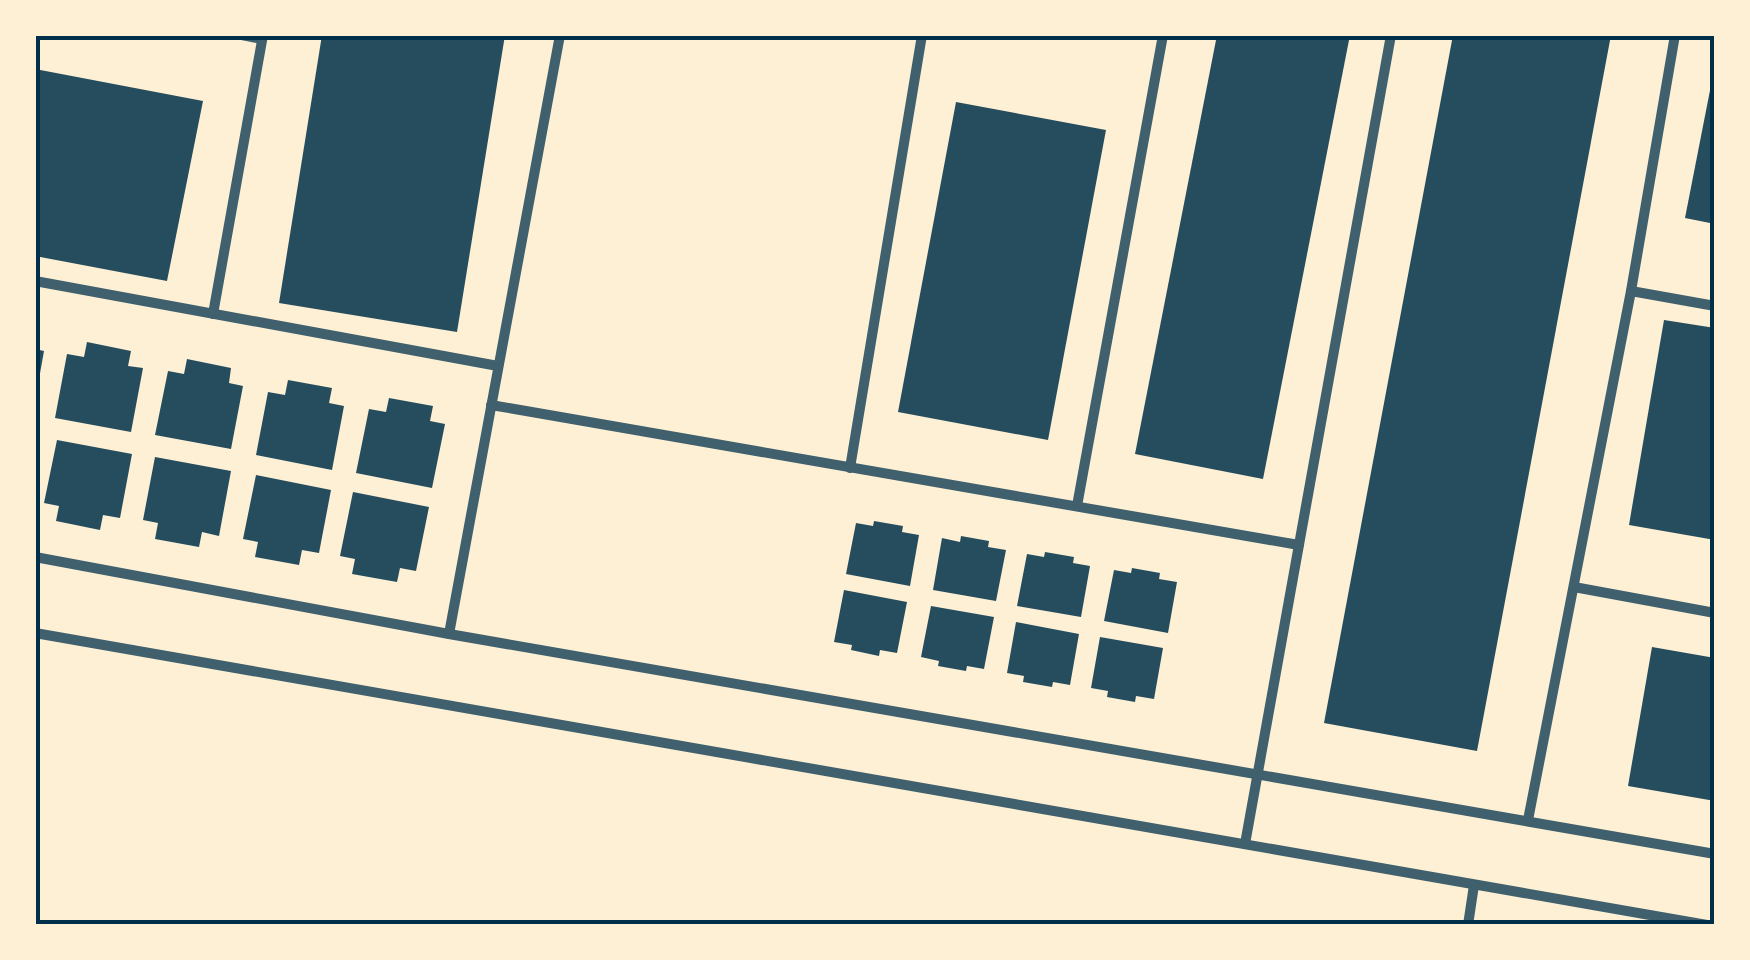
<svg xmlns="http://www.w3.org/2000/svg" width="1750" height="960" font-family="Manrope,sans-serif">
	<rect width="100%" height="100%" fill="#fdf0d5"/>
	<g fill="#264d5e">
		<polygon points="322,35 505,35 457,332 279,303"/>
		<polygon points="1217,35 1350,35 1263,479 1135,454"/>
		<polygon points="1453,35 1611,35 1477,751 1324,723"/>
		<polygon points="35,69 203,101 167,281 35,256"/>
		<polygon points="1713,75 1715,76 1715,224 1685,218"/>
		<polygon points="956,102 1106,130 1048,440 898,412"/>
		<polygon points="1664,320 1715,328 1715,540 1629,525"/>
		<polygon points="87,342 131,351 128,366 143,368 131,432 55,418 67,354 84,357"/>
		<polygon points="35,349 44,351 37,390 35,389"/>
		<polygon points="187,359 231,368 229,383 243,386 231,449 155,435 168,371 184,374"/>
		<polygon points="288,380 332,388 329,403 344,406 332,470 256,455 268,392 285,395"/>
		<polygon points="389,398 433,406 430,421 445,424 432,488 356,473 369,409 386,412"/>
		<polygon points="57,440 132,454 120,518 103,515 100,530 56,521 59,506 44,503"/>
		<polygon points="155,457 231,471 219,536 202,532 199,547 155,539 158,523 143,520"/>
		<polygon points="256,475 331,490 319,553 302,550 299,565 255,557 258,542 243,539"/>
		<polygon points="353,492 429,507 416,571 400,568 397,582 352,574 355,559 340,556"/>
		<polygon points="874,521 903,526 902,532 919,535 910,586 846,574 856,523 873,526"/>
		<polygon points="961,536 989,541 988,547 1006,550 996,601 933,590 942,538 960,542"/>
		<polygon points="1045,552 1074,557 1073,563 1090,566 1081,617 1017,606 1027,554 1044,557"/>
		<polygon points="1132,568 1160,573 1159,579 1177,582 1168,633 1104,621 1114,570 1131,573"/>
		<polygon points="844,590 907,602 897,653 880,650 879,656 851,650 852,645 834,642"/>
		<polygon points="931,606 994,617 984,669 967,666 966,671 938,666 939,661 921,657"/>
		<polygon points="1016,622 1079,634 1070,685 1053,682 1052,687 1023,682 1024,676 1007,673"/>
		<polygon points="1100,637 1163,648 1154,699 1136,696 1135,702 1107,697 1108,691 1091,688"/>
		<polygon points="1652,647 1715,658 1715,801 1628,786"/>
	</g>
	<g fill="none" stroke-linecap="round" stroke-linejoin="round">
		<g stroke="#3f606c" stroke-width="10">
			<polyline points="242,35 262,39"/>
			<polyline points="35,281 498,366"/>
			<polyline points="1631,291 1715,306"/>
			<polyline points="213,314 263,35"/>
			<polyline points="491,405 1299,545"/>
			<polyline points="850,468 922,35"/>
			<polyline points="1077,506 1163,35"/>
			<polyline points="35,557 449,634 1715,854"/>
			<polyline points="1574,587 1715,613"/>
			<polyline points="35,633 1707,925"/>
			<polyline points="449,634 560,35"/>
			<polyline points="1528,820 1631,291 1675,35"/>
			<polyline points="1245,844 1391,35"/>
			<polyline points="1468,925 1474,885"/>
		</g>
	</g>
	<rect width="1750" height="960" fill="none" stroke="#fdf0d5" stroke-width="75"/>
	<rect x="38" y="38" width="1674" height="884" fill="none" stroke="#003049" stroke-width="4"/>
</svg>
